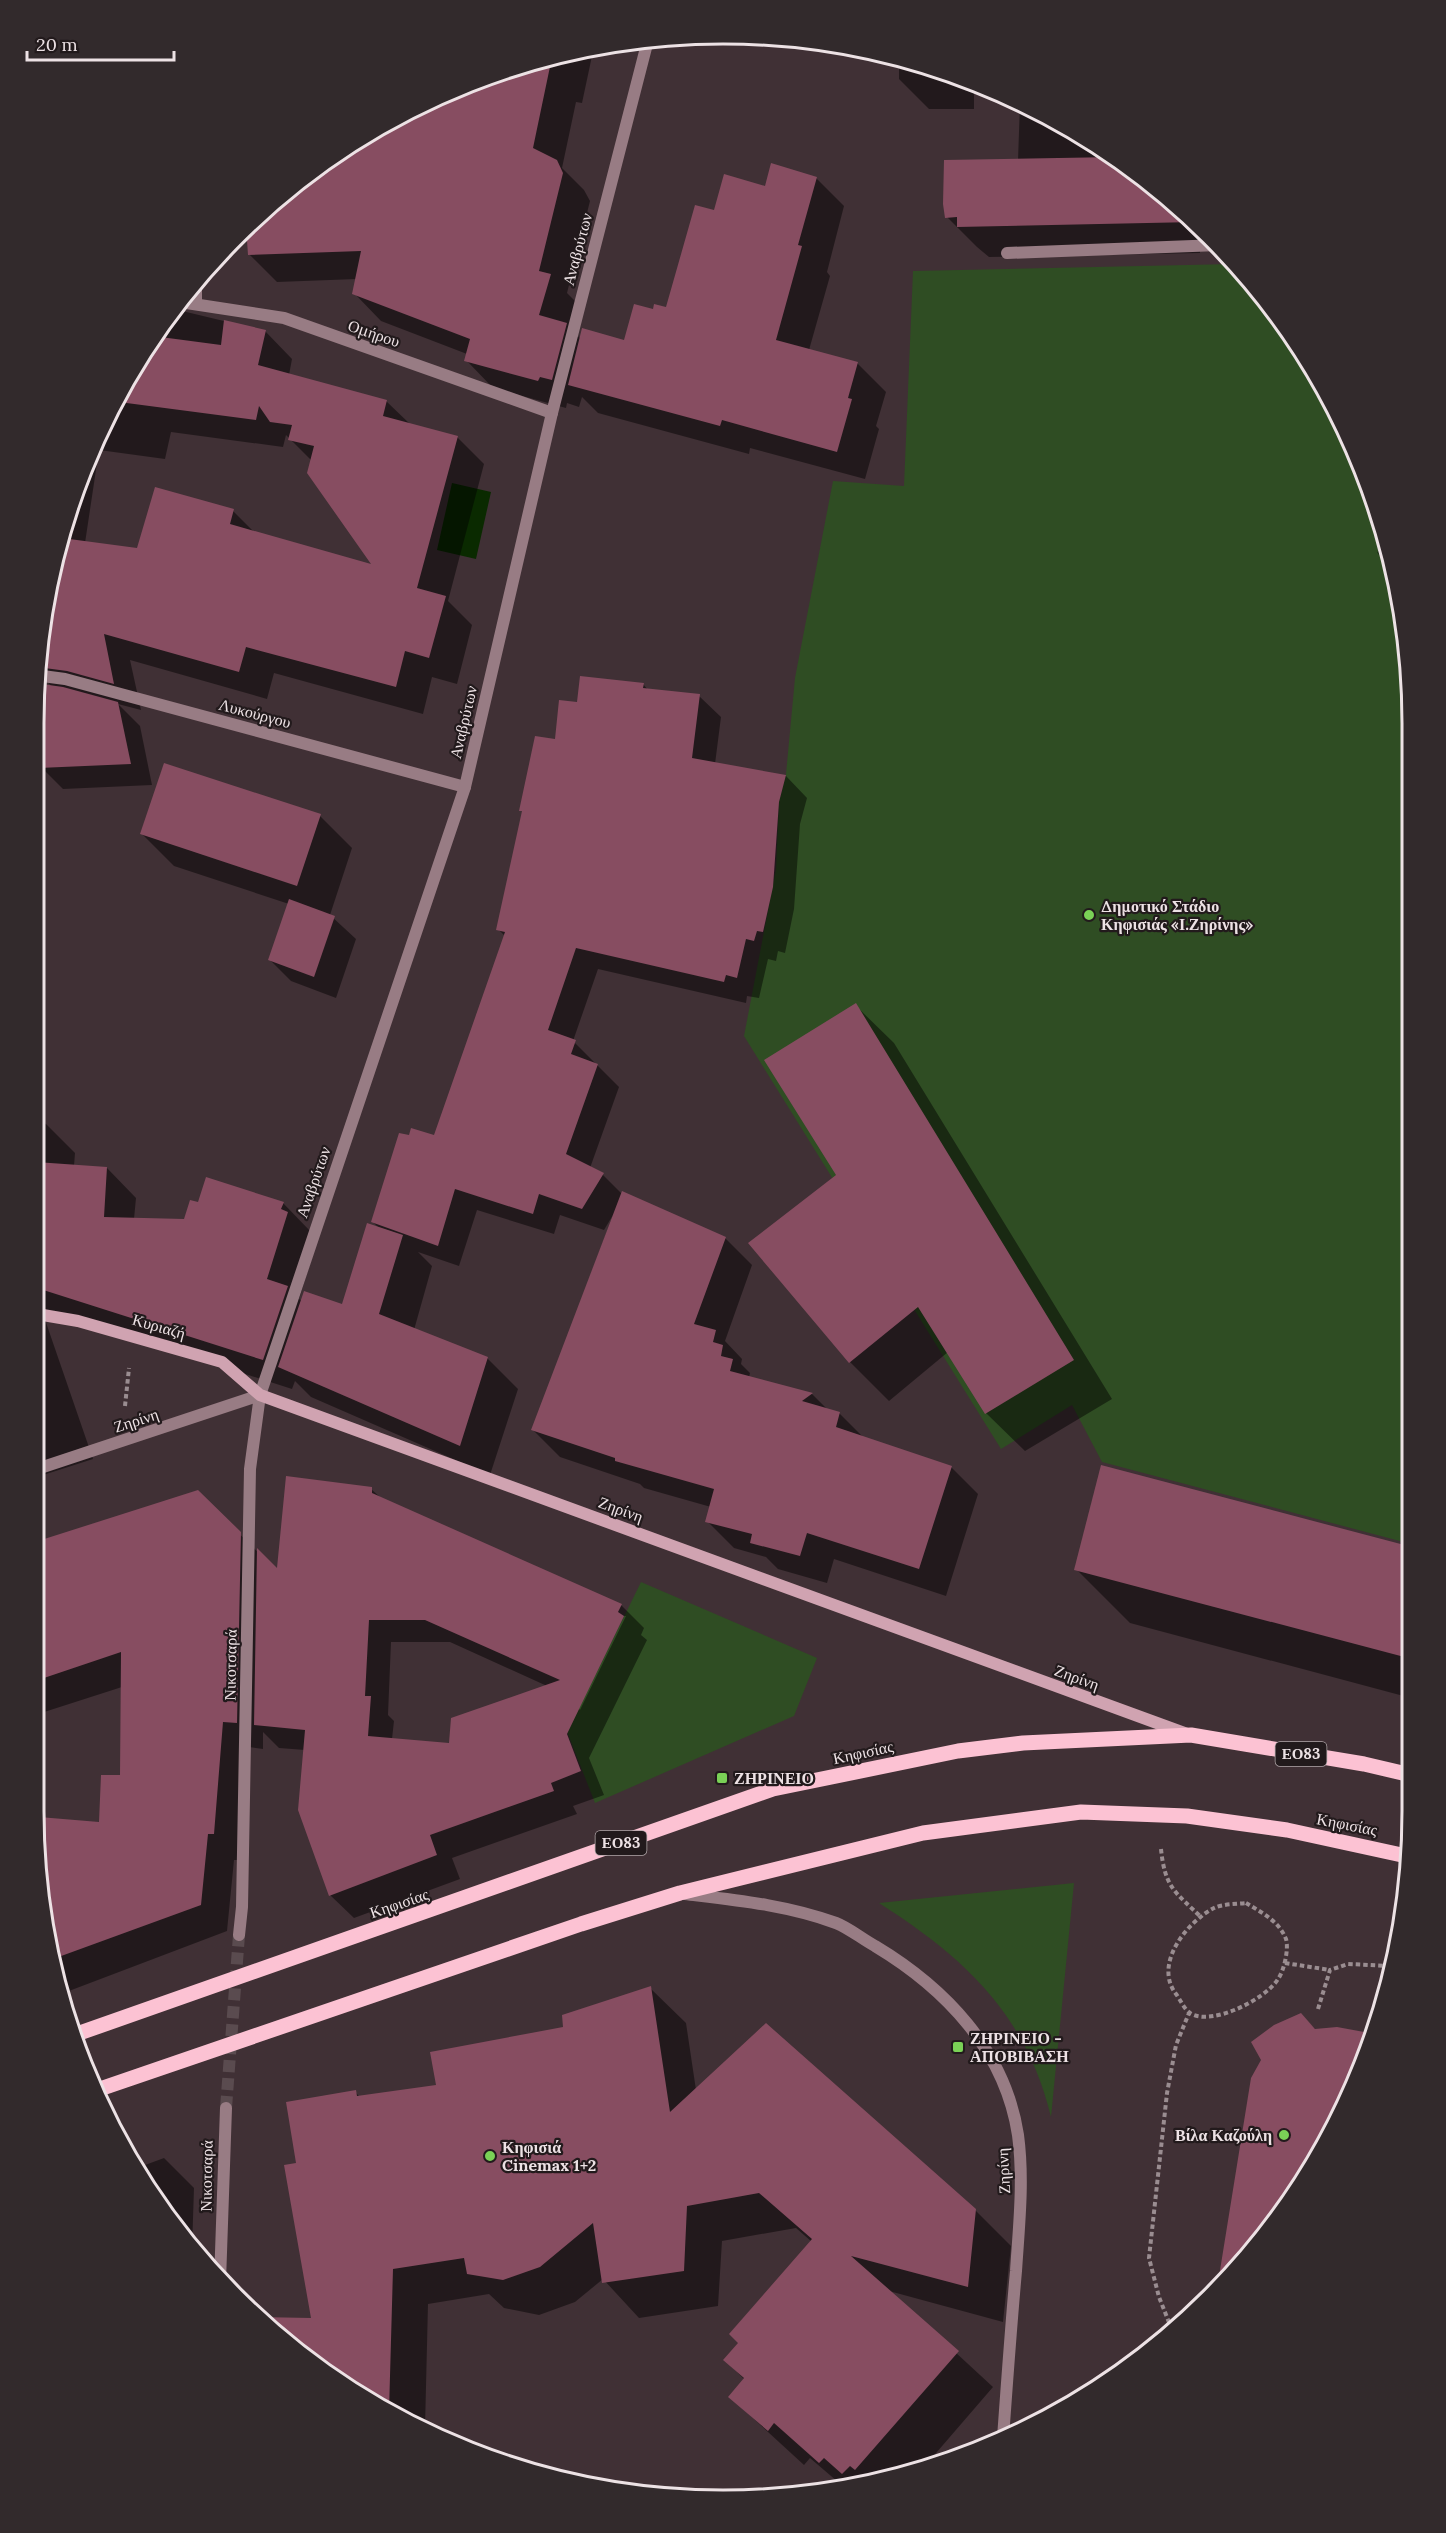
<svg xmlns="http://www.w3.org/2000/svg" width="1446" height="2533" font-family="Lora,serif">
	<rect width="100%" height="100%" fill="#403035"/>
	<g fill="#2f4d23">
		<polygon points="1233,264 1320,378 1376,502 1411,678 1411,1544 1102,1462 1072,1405 1001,1449 744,1036 776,869 779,802 786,774 795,678 833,481 904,486 913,271"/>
		<polygon points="641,1582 817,1658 794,1716 595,1803 566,1729 589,1688"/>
		<path d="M 1074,1883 L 1051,2117 C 1026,2014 965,1958 879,1903 Z"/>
	</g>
	<polygon fill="#0a2a00" points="452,483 491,492 476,559 437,550"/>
	<g fill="#0007" fill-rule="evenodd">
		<polygon points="584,48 592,56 582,103 576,102 562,168 584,190 590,201 567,293 577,303 570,329 581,339 625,342 655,311 667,309 715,212 766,188 816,178 844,206 827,272 830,276 809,350 857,363 886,392 876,426 879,429 865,479 750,448 749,454 598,413 582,397 579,407 567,403 566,408 493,388 466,360 467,354 381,321 354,293 357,279 277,282 249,254 248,228 244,228 339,149 417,131 423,105 459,86"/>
		<polygon points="899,59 974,82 974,109 929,109 899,79"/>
		<polygon points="1020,103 1106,149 1208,232 1207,242 1200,242 1200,253 989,257 977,247 947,217 1018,160"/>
		<path d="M 174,309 L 265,331 L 292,359 L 289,375 L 386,401 L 410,424 L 457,437 L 484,464 L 448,601 L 472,625 L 457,684 L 432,677 L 423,714 L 274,673 L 267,699 L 130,660 L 141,710 L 118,704 L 140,726 L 152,785 L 63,789 L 41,767 L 35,684 L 52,687 L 36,670 L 70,501 L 149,340 ZM 171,432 L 283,447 L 286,435 L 312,461 L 375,567 L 254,532 L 233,511 L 139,550 L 85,543 L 99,450 L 165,459 Z"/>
		<polygon points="1386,547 1391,574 1377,552"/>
		<polygon points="643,684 648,690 699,696 721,717 715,764 786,776 807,798 800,824 794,909 785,953 778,951 776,961 768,959 759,998 747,996 746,1003 598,969 573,1041 619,1087 590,1168 603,1175 622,1194 725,1238 752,1265 725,1341 742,1359 741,1364 750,1373 749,1377 812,1394 828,1410 839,1413 864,1438 951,1467 978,1494 946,1596 834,1559 827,1583 778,1569 766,1557 734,1548 707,1521 711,1507 644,1488 640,1484 560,1457 533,1430 613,1215 604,1230 560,1215 554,1234 477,1210 459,1266 418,1252 432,1266 414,1330 487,1358 518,1389 490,1475 311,1397 295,1381 292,1389 41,1308 93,1459 37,1477 36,1120 46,1124 75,1153 74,1166 107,1168 136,1198 134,1219 185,1221 283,1203 312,1233 317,1242 299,1299 302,1301 343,1305 379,1228 373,1222 435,1137 505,936 498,929 523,812 521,810 578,704"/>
		<polygon points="320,816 352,848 330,915 356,939 336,998 291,981 269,959 289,904 174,866 142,834"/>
		<polygon points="855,1005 894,1043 1112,1399 1025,1451 986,1413 948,1352 889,1401 850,1362 750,1243 838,1175"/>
		<path d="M 371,1489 L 381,1498 L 621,1605 L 644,1628 L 641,1635 L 647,1640 L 589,1758 L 604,1795 L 573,1806 L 577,1814 L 452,1858 L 460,1879 L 354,1918 L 330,1895 L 305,1750 L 279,1748 L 263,1732 L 263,1749 L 249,1747 L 240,1860 L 234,1860 L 227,1931 L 61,1994 L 39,1900 L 39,1819 L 101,1823 L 122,1777 L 122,1687 L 38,1714 L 38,1543 L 197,1492 L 278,1572 ZM 622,1616 L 626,1616 L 580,1710 L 578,1708 ZM 391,1642 L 450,1642 L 547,1686 L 451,1744 L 392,1739 L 394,1721 L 388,1715 Z"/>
		<polygon points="1411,1549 1411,1698 1130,1623 1076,1569"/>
		<polygon points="650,1988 686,2023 696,2090 975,2210 1011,2246 1003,2322 889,2291 993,2387 924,2467 845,2488 810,2458 804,2465 730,2397 745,2380 725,2360 740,2343 812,2242 796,2228 722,2241 718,2306 639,2318 603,2279 575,2302 539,2315 504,2308 489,2294 428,2304 425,2428 417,2428 339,2384 313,2320 298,2165 355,2092 360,2097 437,2087"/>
		<polygon points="1301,2015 1316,2030 1337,2028 1375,2035 1297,2193"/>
		<polygon points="164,2158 194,2188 192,2249 175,2230 137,2168"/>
		<polygon points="451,2441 468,2441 479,2452"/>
	</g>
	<g fill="#874d61" fill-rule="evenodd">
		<polygon points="552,57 533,148 557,160 563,173 539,271 551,274 539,315 567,323 552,380 540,377 538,381 464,361 470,339 352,294 361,251 248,255 246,226 339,149 459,86"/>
		<polygon points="1115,157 1195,222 957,227 957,217 945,218 943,204 944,160"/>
		<polygon points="771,163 817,177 798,245 802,246 776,340 858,362 848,398 852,399 837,452 722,420 720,426 568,385 582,328 624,340 634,304 653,309 654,304 666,307 695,205 714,210 724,174 765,186"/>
		<polygon points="224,320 266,330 258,365 387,400 383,416 458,436 417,588 446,596 429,658 405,651 396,687 246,647 239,672 104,634 114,684 67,671 37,667 62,538 137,548 155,487 234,509 230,524 371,564 307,473 314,446 288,440 292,425 270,422 259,406 256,420 119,402 153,336 221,345"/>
		<polygon points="580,676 644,683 643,688 700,694 692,758 786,775 779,802 773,887 763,932 757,931 754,941 746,939 737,978 726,975 724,982 576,948 548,1030 576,1040 571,1054 598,1064 566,1154 604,1173 582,1209 539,1194 533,1214 455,1189 438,1246 371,1222 399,1133 409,1135 411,1128 434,1135 505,932 496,930 522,811 519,811 535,736 555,739 559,700 577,702"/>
		<polygon points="35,683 63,687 118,702 131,764 39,768 35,738"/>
		<polygon points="164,763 321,814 297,886 140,834"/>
		<polygon points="289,899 335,916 314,977 268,960"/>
		<polygon points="856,1003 1074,1360 985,1414 918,1307 849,1363 748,1243 836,1175 764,1060"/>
		<polygon points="36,1162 107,1167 104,1217 184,1219 190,1200 198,1202 206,1177 284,1202 281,1209 288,1212 267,1279 288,1286 263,1360 37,1288"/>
		<polygon points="622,1191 726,1237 694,1324 716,1330 713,1342 723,1345 721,1356 733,1359 730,1371 813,1393 802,1401 840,1412 836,1427 952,1466 919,1569 807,1533 800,1556 750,1543 752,1534 705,1522 714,1489 615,1461 615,1458 531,1430"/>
		<polygon points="367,1223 403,1235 379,1314 488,1357 460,1446 278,1367 304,1291 342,1304"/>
		<polygon points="1101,1465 1412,1547 1412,1659 1074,1570"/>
		<path d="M 286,1476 L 372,1487 L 372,1493 L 622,1604 L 618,1612 L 624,1616 L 567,1734 L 581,1771 L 551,1783 L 554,1791 L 430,1835 L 437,1855 L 329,1896 L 298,1810 L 305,1730 L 254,1725 L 257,1548 L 277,1568 ZM 369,1620 L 425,1620 L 560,1680 L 451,1718 L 449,1743 L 368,1736 L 371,1696 L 365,1696 Z"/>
		<polygon points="198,1490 241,1532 237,1723 223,1722 214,1834 208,1834 201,1905 53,1959 39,1900 39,1817 99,1822 101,1775 120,1775 121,1652 38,1680 38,1541"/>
		<polygon points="651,1986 670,2112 766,2023 976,2209 968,2287 851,2256 959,2351 855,2470 850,2466 842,2474 824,2458 819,2463 774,2423 768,2431 728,2397 744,2378 723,2360 738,2343 729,2334 812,2239 759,2193 687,2206 684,2271 602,2283 593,2223 540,2267 503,2280 467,2274 464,2258 393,2269 389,2412 339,2384 258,2317 311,2318 284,2165 296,2163 286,2102 356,2090 357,2096 436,2085 430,2052 563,2027 562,2015"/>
		<polygon points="1301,2013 1315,2029 1337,2027 1375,2034 1297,2193 1242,2265 1217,2289 1251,2078 1261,2060 1251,2042 1274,2025"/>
	</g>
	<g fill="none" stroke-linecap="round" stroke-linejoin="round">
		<polyline stroke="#5a4b4f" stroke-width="12" stroke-dasharray="12 6" stroke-linecap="butt" points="226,2108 239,1935"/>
		<g stroke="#9a8d91" stroke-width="4" stroke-dasharray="4.5 3" stroke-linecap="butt">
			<polyline points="125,1406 129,1368"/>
			<path d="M 1161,1849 C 1165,1888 1175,1892 1202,1918"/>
			<path d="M 1246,1903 C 1261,1912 1279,1921 1286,1939 C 1289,1949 1284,1971 1278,1979 C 1266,1999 1211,2027 1190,2013 C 1184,2009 1180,1999 1176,1994 C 1153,1964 1187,1922 1214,1908 C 1222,1904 1236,1904 1246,1903 Z"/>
			<polyline points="1285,1963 1330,1970"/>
			<polyline points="1318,2009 1330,1970 1348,1964 1390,1966"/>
			<polyline points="1172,2330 1159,2297 1149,2258 1167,2093 1176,2045 1189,2013"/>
		</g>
		<polyline stroke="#987c84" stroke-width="12" points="1007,253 1219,245"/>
		<g stroke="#987c84" stroke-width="12">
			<polyline points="196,283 196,303"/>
			<polyline points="180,302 284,318 552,413"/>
			<polyline points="35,675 65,679 465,787"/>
			<polyline points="37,1469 260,1395"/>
			<path d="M 685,1894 C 735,1900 787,1905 836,1923 C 849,1928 862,1939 875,1946 C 945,1988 1005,2050 1018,2135 C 1024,2180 1019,2225 1016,2271 C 1011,2326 1007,2382 1003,2438"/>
			<polyline points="239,1935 242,1907 250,1469 260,1395 465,787 552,413 648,40"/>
			<polyline points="220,2281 226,2108"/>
		</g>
		<polyline stroke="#d0a3b1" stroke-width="12" points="37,1314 78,1321 222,1362 260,1395 1187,1734"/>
		<g stroke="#fcc2d3" stroke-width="15">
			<polyline points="71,2036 773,1789 958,1751 1023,1743 1191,1735 1364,1764 1411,1775"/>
			<polyline points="94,2091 581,1924 680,1893 923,1833 1081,1812 1187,1816 1287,1830 1411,1857"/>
		</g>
	</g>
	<g fill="#7ad156" stroke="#221a1c" stroke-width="2">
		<circle cx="1089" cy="915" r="6"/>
		<rect x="716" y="1772" width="12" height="12" rx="3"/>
		<rect x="952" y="2041" width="12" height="12" rx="3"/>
		<circle cx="1284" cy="2135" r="6"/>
		<circle cx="490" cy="2156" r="6"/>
	</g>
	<g text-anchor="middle" stroke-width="4.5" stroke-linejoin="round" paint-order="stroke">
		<g fill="#221a1c" stroke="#b0a6a9" stroke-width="1.5">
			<rect x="1275.5" y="1742" width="51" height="24" rx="4.5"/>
			<rect x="595.5" y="1831" width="51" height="24" rx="4.5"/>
		</g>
		<g font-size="15" font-weight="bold" fill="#ede2e5">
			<text x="1301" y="1759">ΕΟ83</text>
			<text x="621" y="1848">ΕΟ83</text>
		</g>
		<g font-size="16" fill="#ede2e5" stroke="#221a1c">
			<text transform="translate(577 249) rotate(-75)" y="6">Αναβρύτων</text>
			<text transform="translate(374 333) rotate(19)" y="6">Ομήρου</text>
			<text transform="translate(255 713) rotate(15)" y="6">Λυκούργου</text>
			<text transform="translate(463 722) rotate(-77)" y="6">Αναβρύτων</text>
			<text transform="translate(313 1182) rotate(-71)" y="6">Αναβρύτων</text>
			<text transform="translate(159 1326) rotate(16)" y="6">Κυριαζή</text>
			<text transform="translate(136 1420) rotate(-18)" y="6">Ζηρίνη</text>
			<text transform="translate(621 1509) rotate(20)" y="6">Ζηρίνη</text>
			<text transform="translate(230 1665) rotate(-89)" y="6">Νικοτσαρά</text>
			<text transform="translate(1077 1677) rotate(20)" y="6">Ζηρίνη</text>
			<text transform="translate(863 1752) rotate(-12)" y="6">Κηφισίας</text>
			<text transform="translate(1347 1824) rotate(11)" y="6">Κηφισίας</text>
			<text transform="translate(399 1903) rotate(-19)" y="6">Κηφισίας</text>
			<text transform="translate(1003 2171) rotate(-93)" y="6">Ζηρίνη</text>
			<text transform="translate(206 2176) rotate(-89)" y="6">Νικοτσαρά</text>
		</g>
		<g font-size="16" font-weight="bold" fill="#ede2e5" stroke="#221a1c" text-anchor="start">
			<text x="1101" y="912">Δημοτικό Στάδιο<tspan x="1101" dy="18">Κηφισιάς «Ι.Ζηρίνης»</tspan></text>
			<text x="734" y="1784">ΖΗΡΙΝΕΙΟ</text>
			<text x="970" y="2044">ΖΗΡΙΝΕΙΟ -<tspan x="970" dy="18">ΑΠΟΒΙΒΑΣΗ</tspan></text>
			<text x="1272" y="2141" text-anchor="end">Βίλα Καζούλη</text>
			<text x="502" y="2153">Κηφισιά<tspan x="502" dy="18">Cinemax 1+2</tspan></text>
		</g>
	</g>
	<path d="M0 0H1446V2533H0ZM723 44H723A679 679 0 0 1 1402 723V1811A679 679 0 0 1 723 2490H723A679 679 0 0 1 44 1811V723A679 679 0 0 1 723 44Z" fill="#322a2c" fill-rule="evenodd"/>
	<path fill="none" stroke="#ede2e5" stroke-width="3" d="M723 44H723A679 679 0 0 1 1402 723V1811A679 679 0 0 1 723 2490H723A679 679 0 0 1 44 1811V723A679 679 0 0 1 723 44Z"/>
	<path d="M27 51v9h147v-9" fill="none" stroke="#ede2e5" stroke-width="3"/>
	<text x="36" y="51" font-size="18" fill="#ede2e5" stroke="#221a1c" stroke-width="4.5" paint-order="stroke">20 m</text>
</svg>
